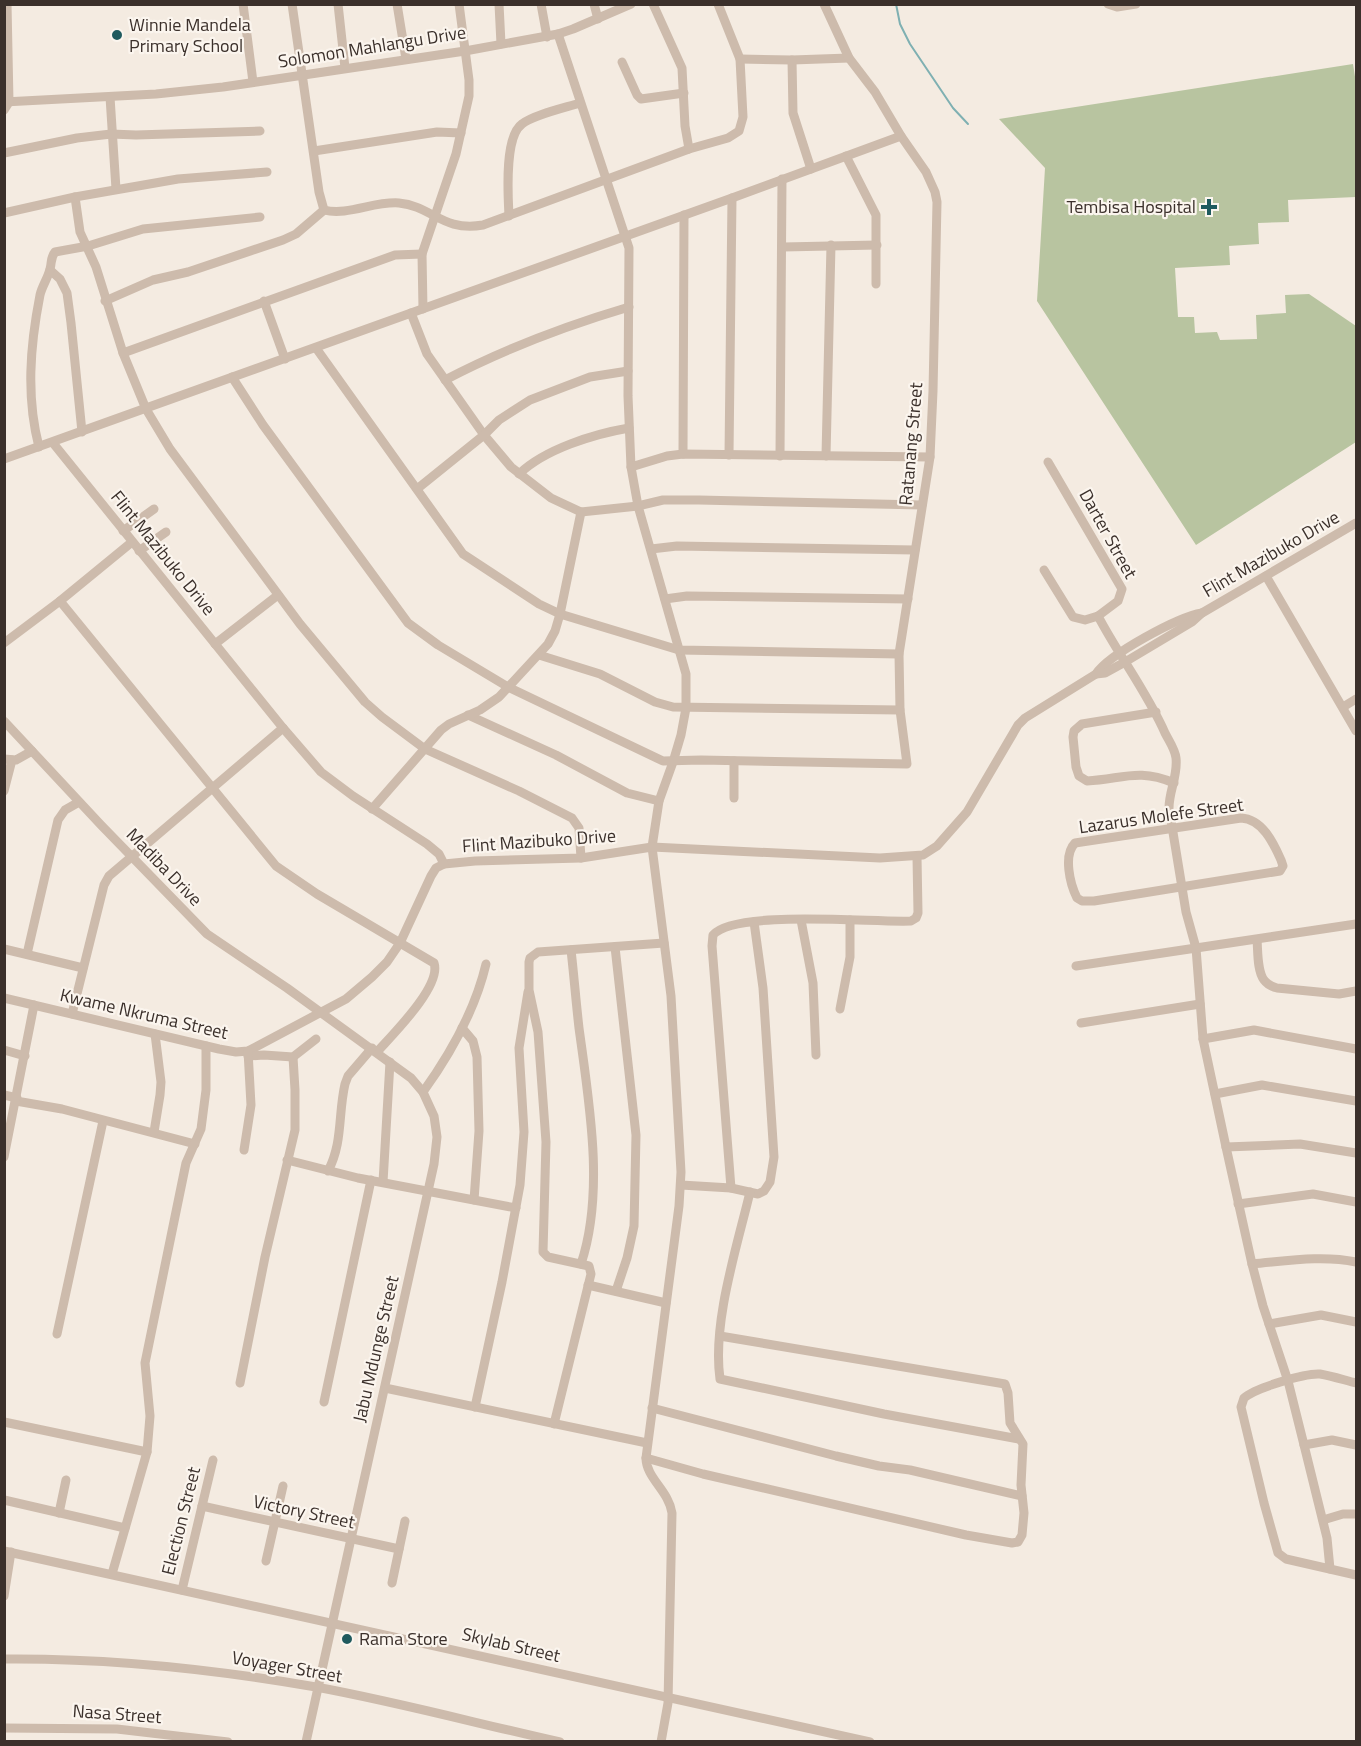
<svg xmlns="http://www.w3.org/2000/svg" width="1361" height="1746" font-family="'Titillium Web',sans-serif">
	<rect width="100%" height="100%" fill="#f4ebe1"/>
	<polygon fill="#b8c4a0" points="1353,64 1356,83 1356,197 1288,200 1289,222 1258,223 1259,244 1229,246 1230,265 1175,268 1178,317 1194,317 1195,333 1217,332 1220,340 1257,339 1256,315 1286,313 1285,295 1309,294 1356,326 1356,442 1196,545 1037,301 1045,168 999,119"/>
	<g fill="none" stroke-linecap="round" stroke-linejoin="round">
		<polyline stroke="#7fb0b2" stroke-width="2" points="896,4 900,24 910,44 953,108 968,124"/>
		<g stroke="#cdbbac" stroke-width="9">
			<polyline points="243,4 253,82"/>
			<path d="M 292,4 L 319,192 L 324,210 C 348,216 374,201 399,203 C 432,206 442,232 483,225 L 689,149 L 728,138 L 739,131 L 743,117 L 740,59 L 718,4"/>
			<polyline points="338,4 345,68"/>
			<polyline points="397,4 406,59"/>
			<polyline points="499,4 501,44"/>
			<polyline points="541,4 547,37"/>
			<polyline points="594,4 598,19"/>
			<polyline points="653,4 682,68 685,126 689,149"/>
			<polyline points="1108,4 1117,7 1136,4"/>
			<path d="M 558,34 L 629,248 L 628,396 L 631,467 L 638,506 L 686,674 L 686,708 L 681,735 L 673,762 L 659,801 L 652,847 L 671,996 L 681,1172 L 679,1206 L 646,1458 C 646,1478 669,1491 672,1513 L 668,1703 L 661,1742"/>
			<polyline points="740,59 792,60 849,58"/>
			<polyline points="792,60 793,113 811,169"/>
			<polyline points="622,62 637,95 641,99 684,93"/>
			<polyline points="110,97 116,189"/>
			<polyline points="4,102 156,94 223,87 465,51 558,34 573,29 631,4"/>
			<polyline points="4,110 9,102 7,4"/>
			<polyline points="314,151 437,132 461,133"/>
			<polyline points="4,153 77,138 111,134 136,135 260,131"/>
			<polyline points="846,156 876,215 876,284"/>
			<polyline points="75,197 80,232 96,267 123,353 146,409 170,449 300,624 365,702 382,717 425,749 519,791 572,818 579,828 581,858"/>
			<polyline points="4,213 75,197 178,179 267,172"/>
			<path d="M 509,216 C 508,195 504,137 522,124 C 533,115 564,108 580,103"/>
			<polyline points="783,247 877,245"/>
			<polyline points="50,270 60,279 67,293 71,323 82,432"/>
			<polyline points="105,301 153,280 188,272 283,240 296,234 324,210"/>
			<polyline points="264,301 285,359"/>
			<polyline points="423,309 422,254 456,154 469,96 469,80 459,4"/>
			<polyline points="411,313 427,354 484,435 511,467 551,498 581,512 638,506 663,500 699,500 922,505"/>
			<polyline points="316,348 463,554 539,604 560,614 679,650 899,654"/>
			<polyline points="123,353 395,255 422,254"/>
			<polyline points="232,377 263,425 408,623 438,645 508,687 663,761 701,760 907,764 900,710 899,654 930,457 933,391 937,202 935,192 926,172 901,136 875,92 849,58 824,4"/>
			<path d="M 445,380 C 504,349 565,326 629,307"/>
			<path d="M 53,443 L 283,728 L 321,772 L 353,796 L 427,844 L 439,854 L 444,864 L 475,861 L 581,858 L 652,847 L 880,858 L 923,855 L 937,846 L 967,812 L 1018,725 L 1025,718 L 1096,674 C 1109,654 1178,617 1202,613"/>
			<path d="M 39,447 C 26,397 30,346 40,295 C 42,286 48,278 50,269 C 52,263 50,258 55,252 L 88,246 L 143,229 L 260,217"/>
			<polyline points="683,454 684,215"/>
			<polyline points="729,455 732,198"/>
			<polyline points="780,456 782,179"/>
			<polyline points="826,456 831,245"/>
			<polyline points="4,459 732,198 901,136"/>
			<path d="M 1048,462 L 1122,589 L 1118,601 L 1098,616 C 1119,656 1147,692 1165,733 C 1169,741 1175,749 1176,758 C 1178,776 1169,791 1169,808 L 1186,912 L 1196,948 L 1203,1039 L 1226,1147 L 1252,1264 L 1263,1306 L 1288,1381 L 1304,1445 L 1327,1538 L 1330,1569"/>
			<polyline points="631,467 667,456 683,454 930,457"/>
			<path d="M 519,474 C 545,449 594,434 629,428"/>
			<polyline points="417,489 484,435 499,420 530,400 590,377 628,371"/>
			<polyline points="123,531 154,509"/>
			<polyline points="651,549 677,546 915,550"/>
			<polyline points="139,551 166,532"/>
			<polyline points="1044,570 1073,617 1085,620 1098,616"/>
			<polyline points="1266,576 1356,731"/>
			<polyline points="665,599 687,596 908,599"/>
			<path d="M 60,601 L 276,866 L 317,894 L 434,963 C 442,986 392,1035 377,1052"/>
			<polyline points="4,643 60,601 132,542"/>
			<polyline points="215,644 278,595"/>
			<polyline points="539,655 600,674 655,702 673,707 900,710"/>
			<polyline points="1096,674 1105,673 1125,662 1192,622 1202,613 1356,523"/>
			<polyline points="1343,707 1356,699"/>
			<path d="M 1156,712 L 1082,724 L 1074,731 L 1073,737 L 1076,767 L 1079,776 L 1087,781 C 1123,779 1138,768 1174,783"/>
			<polyline points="468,715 556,755 627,793 659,801"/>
			<polyline points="4,721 101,825 207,934 287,988 411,1078 423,1092 434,1116 437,1137 434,1164 306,1742"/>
			<polyline points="4,759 16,760 32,751"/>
			<polyline points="4,791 12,760"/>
			<polyline points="734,798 734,761"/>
			<polyline points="372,809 441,730 449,724 480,710 499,697 548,644 555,631 560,614 581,512"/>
			<path d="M 1241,818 C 1262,819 1273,842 1281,860 L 1283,866 L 1280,871 L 1094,901 L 1082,901 L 1077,898 C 1070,884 1063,855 1075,843 Z"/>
			<polyline points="801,920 813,983 816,1055"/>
			<path d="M 1257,940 C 1258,951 1257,971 1264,980 C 1267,984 1273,987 1277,988 L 1339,994 L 1356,991"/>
			<polyline points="615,947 636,1135 634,1226 627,1258 616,1291"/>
			<polyline points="4,949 83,968"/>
			<path d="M 571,950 C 574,976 576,1002 579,1028 C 589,1102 605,1192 581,1264"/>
			<polyline points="27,954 58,820 65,810 79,802"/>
			<polyline points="1076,966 1356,924"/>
			<polyline points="4,998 219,1049 236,1052 248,1051 346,999 372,977 387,962 400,943 431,876 436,868 444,864"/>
			<polyline points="840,1009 850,957 850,920"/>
			<polyline points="72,1014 104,885 109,876 283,728"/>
			<polyline points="1081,1023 1200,1004"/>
			<polyline points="462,1028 473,1041 477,1057 479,1131 474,1200"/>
			<polyline points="1203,1039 1254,1030 1356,1049"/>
			<polyline points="4,1050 25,1056"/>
			<polyline points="248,1056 264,1055 293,1057 316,1039"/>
			<path d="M 423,1092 C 451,1053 475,1011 486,964"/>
			<polyline points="1215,1094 1262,1085 1356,1101"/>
			<polyline points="4,1095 17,1098"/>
			<polyline points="16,1101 62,1109 195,1144"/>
			<polyline points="154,1132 160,1095 161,1082 155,1034"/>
			<polyline points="1226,1147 1300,1144 1356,1153"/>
			<polyline points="244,1150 251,1105 248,1051"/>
			<polyline points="4,1157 34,1005"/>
			<polyline points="287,1160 358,1178 516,1208"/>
			<path d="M 328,1171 C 343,1143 338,1114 345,1084 L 348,1076 L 372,1048"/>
			<polyline points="383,1182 390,1062"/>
			<polyline points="681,1185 731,1188 758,1194 764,1191 770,1182 774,1157 763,988 754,922"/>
			<path d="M 731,1188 L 712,946 L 713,935 C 734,909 875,923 911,921 L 916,918 L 918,913 L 917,857"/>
			<path d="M 750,1192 C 737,1247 712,1323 720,1379 L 884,1414 L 1019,1439"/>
			<polyline points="1238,1204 1313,1194 1356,1202"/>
			<path d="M 1252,1264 C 1287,1261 1322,1255 1356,1262"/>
			<polyline points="588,1285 666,1303"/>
			<polyline points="1269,1324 1321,1315 1356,1322"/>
			<polyline points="57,1334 103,1121"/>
			<polyline points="240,1383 265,1257 295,1130 295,1090 293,1057"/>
			<path d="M 1356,1383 C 1344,1380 1332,1376 1320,1374 C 1305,1373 1255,1388 1244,1398 L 1241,1407 L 1264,1503 L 1278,1553 L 1286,1559 L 1356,1575"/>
			<polyline points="385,1388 647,1443"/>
			<polyline points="324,1402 371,1180"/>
			<polyline points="475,1407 502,1282 520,1185 524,1132 519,1048 528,992"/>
			<polyline points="652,1408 836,1456 879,1466 910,1470 1022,1496"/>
			<polyline points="4,1422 147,1452"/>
			<polyline points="554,1424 591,1274 589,1266 548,1257 543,1252 546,1142 538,1032 529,990 529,962 530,958 538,952 664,943"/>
			<polyline points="1304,1445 1332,1440 1356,1445"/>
			<polyline points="646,1458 703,1474 966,1535 1012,1543 1018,1542 1022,1535 1024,1513 1021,1485 1023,1444 1010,1423 1008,1393 1005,1384 720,1336"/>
			<polyline points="4,1500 125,1528"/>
			<polyline points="202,1506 399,1549"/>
			<polyline points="59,1513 66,1480"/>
			<polyline points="1323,1520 1343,1514 1356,1514"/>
			<polyline points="4,1551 870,1742"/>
			<polyline points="266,1561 283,1486"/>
			<polyline points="112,1574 147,1452 150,1416 145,1363 186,1163 201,1129 206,1090 206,1046"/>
			<polyline points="392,1583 405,1521"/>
			<polyline points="182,1590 213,1460"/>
			<polyline points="4,1596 11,1552"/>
			<path d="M 4,1659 C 110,1658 213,1669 316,1687 C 398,1702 479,1724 560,1742"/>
			<polyline points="4,1728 117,1729 228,1742"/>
		</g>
	</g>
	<g fill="#1f5a5e" stroke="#fbf5ee" stroke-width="2">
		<circle cx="117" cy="35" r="6"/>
		<path d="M1206 198h6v6h6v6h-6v6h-6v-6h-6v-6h6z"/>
		<circle cx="347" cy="1639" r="6"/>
	</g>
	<g text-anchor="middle" stroke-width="4.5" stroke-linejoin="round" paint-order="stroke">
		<g font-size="18" fill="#3b302b" stroke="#fbf5ee" text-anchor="start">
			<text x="129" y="31">Winnie Mandela<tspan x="129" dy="21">Primary School</tspan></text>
			<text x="1196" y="213" text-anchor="end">Tembisa Hospital</text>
			<text x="359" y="1645">Rama Store</text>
		</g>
		<g font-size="18" fill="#3b302b" stroke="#fbf5ee">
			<text transform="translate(372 47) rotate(-9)" y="6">Solomon Mahlangu Drive</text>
			<text transform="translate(911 444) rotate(-85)" y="6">Ratanang Street</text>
			<text transform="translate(1108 534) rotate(61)" y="6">Darter Street</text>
			<text transform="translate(163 553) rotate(51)" y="6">Flint Mazibuko Drive</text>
			<text transform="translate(1271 554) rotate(-30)" y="6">Flint Mazibuko Drive</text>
			<text transform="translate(1161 816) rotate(-8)" y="6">Lazarus Molefe Street</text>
			<text transform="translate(539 841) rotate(-4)" y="6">Flint Mazibuko Drive</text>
			<text transform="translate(164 867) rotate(46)" y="6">Madiba Drive</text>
			<text transform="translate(144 1014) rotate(13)" y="6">Kwame Nkruma Street</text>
			<text transform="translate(376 1349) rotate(-77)" y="6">Jabu Mdunge Street</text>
			<text transform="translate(304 1512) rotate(12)" y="6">Victory Street</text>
			<text transform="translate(181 1521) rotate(-76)" y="6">Election Street</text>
			<text transform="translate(511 1645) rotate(13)" y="6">Skylab Street</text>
			<text transform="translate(287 1667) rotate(10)" y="6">Voyager Street</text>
			<text transform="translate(117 1714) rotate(4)" y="6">Nasa Street</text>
		</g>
	</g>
	<rect width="1361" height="1746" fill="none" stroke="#3b302b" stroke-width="12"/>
</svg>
